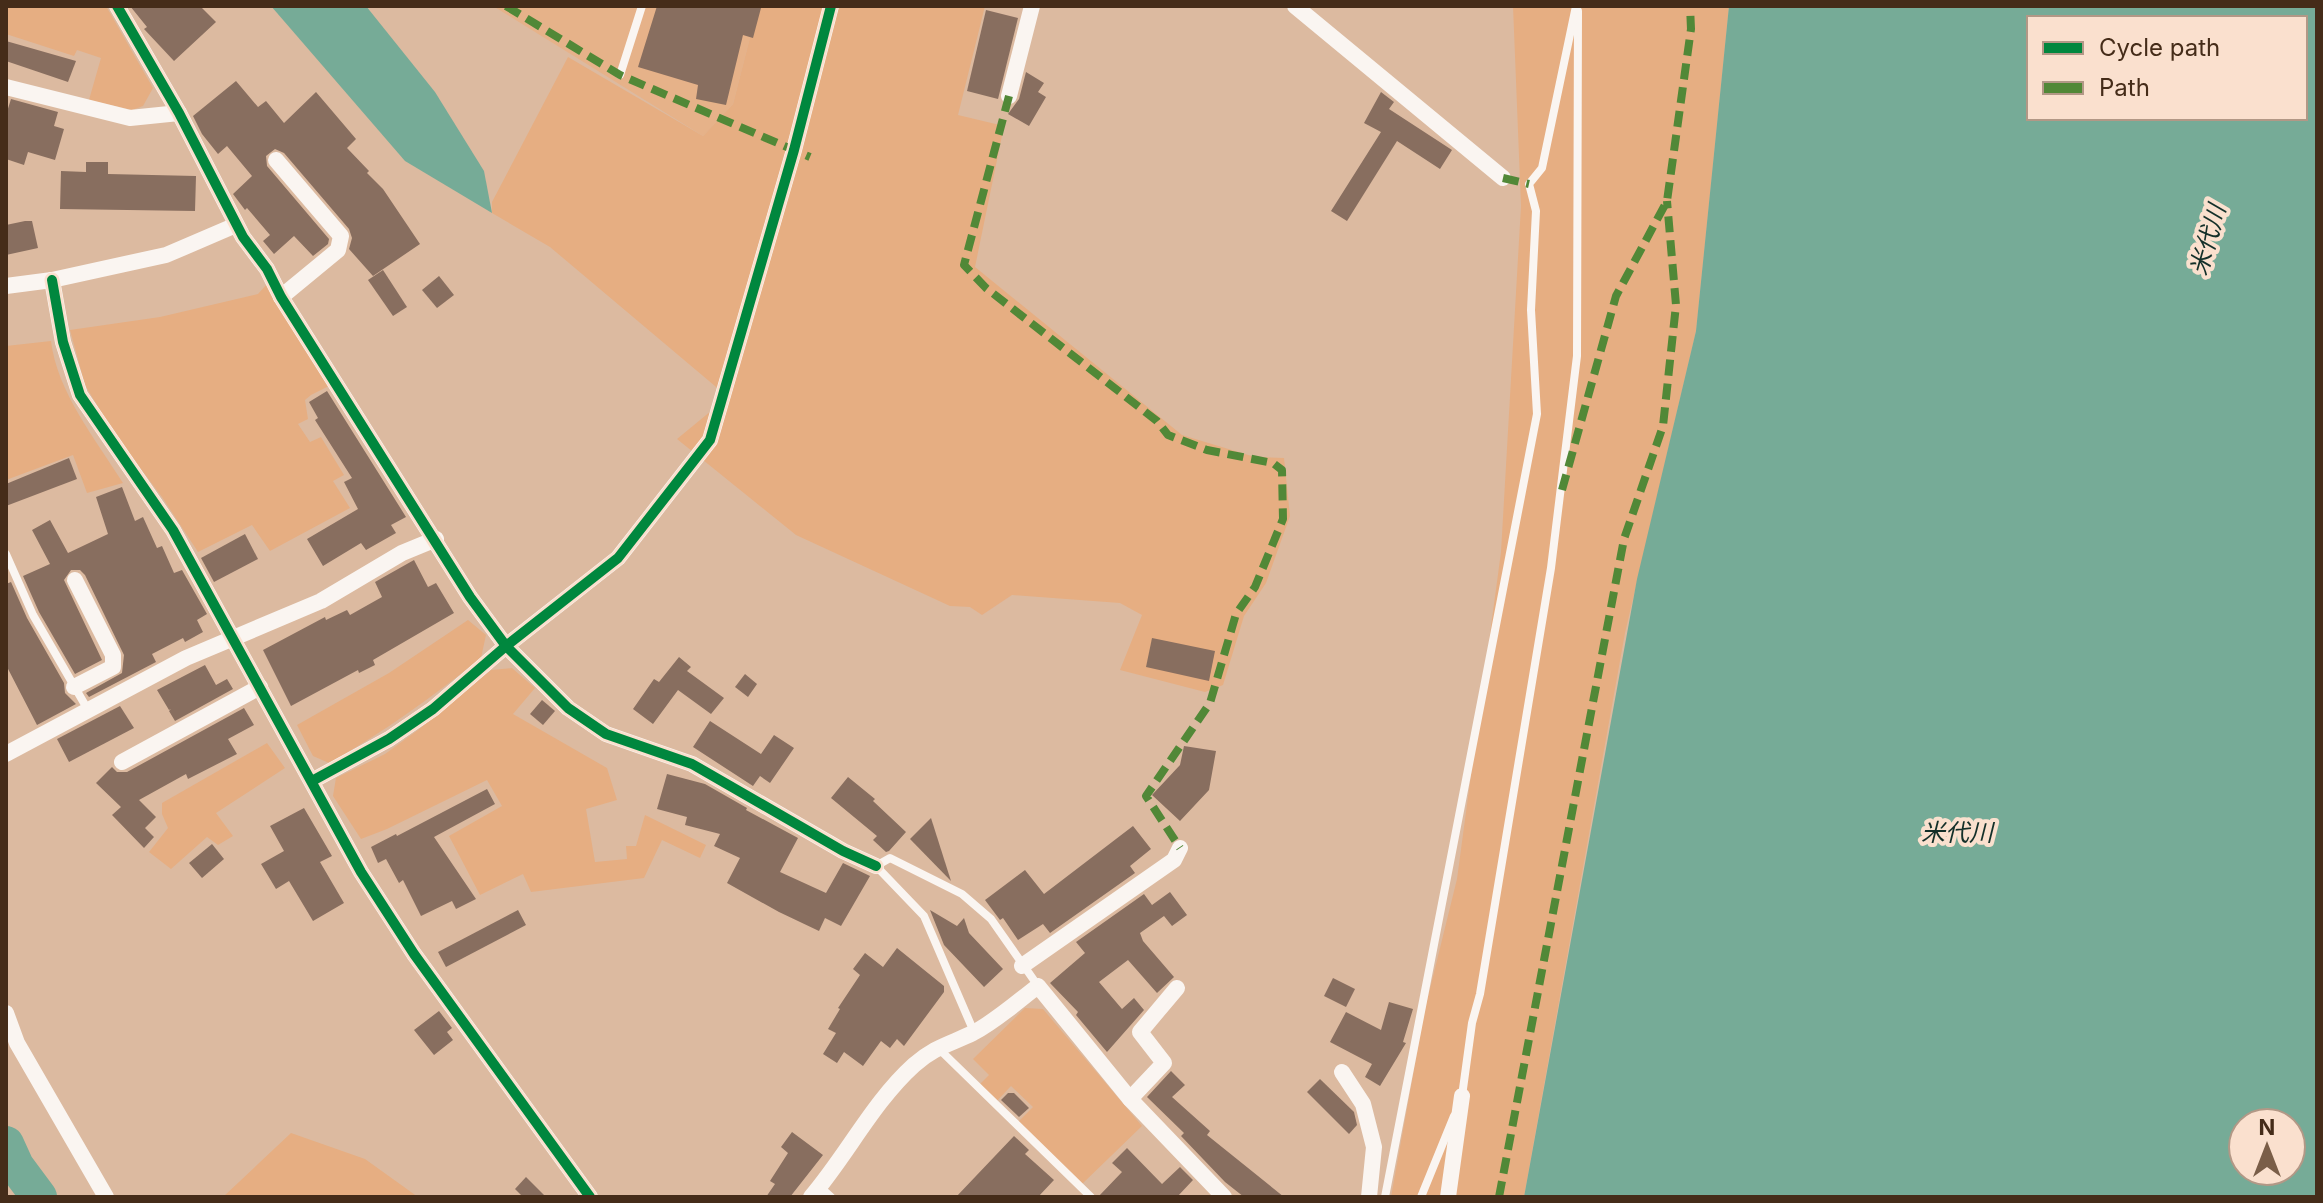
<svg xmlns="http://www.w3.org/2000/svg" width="2323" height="1203" font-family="Inter,'Noto Sans JP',sans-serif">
	<rect width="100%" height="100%" fill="#dcbaa0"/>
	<polygon fill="#e6b289" points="493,6 758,6 733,104 703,136"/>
	<g fill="#e6ae82">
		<polygon points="6,6 106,6 153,88 143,106 132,110 89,100 101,58 77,50 74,56 6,34"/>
		<polygon points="758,6 985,6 958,115 1004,126 975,267 1182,435 1255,457 1284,458 1290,516 1266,583 1244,616 1223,685 1205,692 1120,670 1142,615 1120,603 1012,595 982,615 970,607 950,606 796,535 677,439 728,397 550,247 492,213 492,202 568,57 703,136 733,104"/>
		<polygon points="1513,6 1729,6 1696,331 1625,633 1524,1197 1391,1197 1425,1009 1457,879 1501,552 1521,206"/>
		<polygon points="267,284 333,384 311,395 305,400 308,419 298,424 310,442 321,437 344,475 333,481 350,508 270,551 252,525 198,552 162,497 113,432 85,385 70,330 160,317 258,294"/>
		<path d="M 51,341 C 57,392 96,440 123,483 L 87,493 L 73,455 L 6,480 L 6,346 Z"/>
		<path d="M 468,620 L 486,635 L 481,658 C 432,697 384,732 329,763 L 313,756 L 297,725 L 389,673 Z"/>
		<polygon points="512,668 535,688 513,714 607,768 617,800 586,809 595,862 627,859 626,846 636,846 645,815 706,845 700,858 662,840 644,878 531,892 523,874 480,895 449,836 502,806 487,780 387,829 361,839 333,796 336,778 385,754 418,730 491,670"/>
		<polygon points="267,743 285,768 216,813 233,836 218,845 207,837 171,869 149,852 168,828 162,814 162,803"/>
		<polygon points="1025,1008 1043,1009 1142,1126 1080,1186 1016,1124 1033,1107 1011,1086 996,1102 978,1086 989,1075 973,1059"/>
		<polygon points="291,1133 365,1159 418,1197 223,1197"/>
	</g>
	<g fill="#76ab97" fill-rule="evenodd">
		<polygon points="271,6 366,6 435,92 484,171 492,213 405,161"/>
		<path d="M 1729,6 L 2317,6 L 2317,1197 L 1524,1197 L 1637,579 L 1696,331 ZM 2029,18 L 2305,18 L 2305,118 L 2029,118 ZM 2243,1123 L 2291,1123 L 2291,1171 L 2243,1171 Z"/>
	</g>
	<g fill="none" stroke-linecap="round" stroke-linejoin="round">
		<polyline stroke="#76ab97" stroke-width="36" points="6,1144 16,1166 39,1197"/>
	</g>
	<g fill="#886e5f">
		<polygon points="130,6 200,6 216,22 174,61 144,29 147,27"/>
		<polygon points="657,6 761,8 753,38 743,35 726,105 696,99 698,85 638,67"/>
		<polygon points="986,10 1018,18 998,99 967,91"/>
		<polygon points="6,41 76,61 68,82 6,61"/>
		<polygon points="1026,72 1044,83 1038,92 1046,97 1029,126 1008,114 1019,99"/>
		<polygon points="236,81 258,107 266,101 284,123 316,92 356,139 347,148 369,171 367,173 383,189 420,244 373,276 349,249 352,238 349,229 284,153 275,149 266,156 267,166 329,239 328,244 313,256 294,236 274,254 263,241 270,235 247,208 245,210 233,194 252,176 227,146 218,154 202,134 193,116"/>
		<polygon points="1381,92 1394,102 1389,109 1452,150 1440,169 1397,141 1347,221 1331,211 1381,132 1364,123"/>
		<polygon points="11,99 58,112 54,126 64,129 55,160 28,152 24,165 6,159 6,115"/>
		<polygon points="86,162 108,162 108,174 196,176 195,211 60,209 61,171 86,172"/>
		<polygon points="25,221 32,221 38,248 6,255 6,225"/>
		<polygon points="383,270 407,307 393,316 368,280"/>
		<polygon points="439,276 454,295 437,308 422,290"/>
		<polygon points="327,391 406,517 391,525 396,533 366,550 361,543 323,566 307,539 358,509 344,482 352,478 315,420 318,418 309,402"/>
		<polygon points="69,458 77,479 6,506 6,484"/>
		<polygon points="122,487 135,521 143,517 157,548 162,546 174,573 182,570 207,614 197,620 203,632 185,642 183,638 152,654 156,662 89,697 86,693 122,673 124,655 85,575 80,570 71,570 64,580 102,660 75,674 39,612 23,576 50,564 32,530 50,520 68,553 108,534 96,497"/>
		<polygon points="245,534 258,559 214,582 201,558"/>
		<polygon points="414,560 428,587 436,583 454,613 373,660 375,665 359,673 358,670 291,706 263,650 325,617 326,620 347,610 350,615 382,597 375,582"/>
		<polygon points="11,582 27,618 64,683 65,693 76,704 37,725 6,665 6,584"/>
		<polygon points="1152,638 1215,651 1209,681 1146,667"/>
		<polygon points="679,657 691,667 687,671 724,698 711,714 678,690 653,724 633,709 654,679 659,682"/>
		<polygon points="205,665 216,685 227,679 233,689 175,721 169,711 171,709 169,710 157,690"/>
		<polygon points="745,674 757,684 748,697 735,687"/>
		<polygon points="542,700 555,711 543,725 530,714"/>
		<polygon points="120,706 134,728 69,762 57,739"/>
		<polygon points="244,708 254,725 228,739 237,754 188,779 186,774 139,800 156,817 145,828 154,837 144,848 112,815 121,807 96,783 112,767 117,772 127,772"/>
		<polygon points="710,721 761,754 774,735 794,748 770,783 760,776 753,786 693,747"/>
		<polygon points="1184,746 1216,751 1209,790 1180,821 1152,795 1180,765"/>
		<polygon points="667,774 705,784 747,808 746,810 798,838 780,872 826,893 843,863 870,876 841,926 825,918 819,931 779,912 727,883 740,858 714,846 720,834 685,825 687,817 657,809"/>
		<polygon points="848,777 875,799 873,801 906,832 889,851 886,852 873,840 877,836 831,798"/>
		<polygon points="487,789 495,804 434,837 476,899 456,909 452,901 421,916 403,880 399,883 386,859 378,863 371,847 396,834 397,836"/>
		<polygon points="304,808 332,856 320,862 344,903 313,921 289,881 276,889 261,864 284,851 270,826"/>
		<polygon points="931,818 951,881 910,839"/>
		<polygon points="1133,826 1151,849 1130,866 1135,873 1050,933 1043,924 1018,940 1003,918 1000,920 985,900 1025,870 1044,894"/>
		<polygon points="212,844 224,859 202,878 189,863"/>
		<polygon points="1170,892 1187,915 1172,926 1164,916 1140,933 1143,941 1174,977 1157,993 1128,960 1099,982 1122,1009 1134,998 1144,1010 1107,1052 1076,1015 1078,1012 1050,983 1085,953 1076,942 1144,894 1152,905"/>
		<polygon points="518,910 526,925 446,967 438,952"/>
		<polygon points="930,910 957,926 964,918 969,933 1003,969 984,987 944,945"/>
		<polygon points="897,948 944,986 944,992 904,1046 897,1039 890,1048 881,1041 863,1066 844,1052 837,1063 823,1054 836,1033 828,1029 840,1009 838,1008 860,975 853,969 865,953 883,967"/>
		<polygon points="1333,978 1355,989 1346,1007 1324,996"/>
		<polygon points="1389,1002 1413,1009 1403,1042 1406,1043 1380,1086 1365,1077 1372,1064 1330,1042 1346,1012 1381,1030"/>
		<polygon points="439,1011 452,1028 447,1032 453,1040 434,1055 414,1030"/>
		<polygon points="1171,1071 1185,1085 1172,1097 1210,1131 1207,1135 1284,1197 1244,1197 1225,1182 1181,1136 1184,1133 1147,1097"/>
		<polygon points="1320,1079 1354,1112 1357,1125 1349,1134 1307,1092"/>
		<polygon points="1008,1093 1014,1093 1029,1108 1019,1117 1001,1100"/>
		<polygon points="792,1132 823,1155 790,1197 766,1197 775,1184 770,1181 788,1153 781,1147"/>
		<polygon points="1014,1136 1029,1150 1025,1154 1054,1180 1038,1197 956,1197"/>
		<polygon points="1127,1148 1162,1184 1180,1167 1193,1180 1177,1197 1098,1197 1122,1172 1112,1163"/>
		<polygon points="526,1177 546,1197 523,1197 515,1189"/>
	</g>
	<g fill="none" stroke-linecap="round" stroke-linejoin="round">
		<g stroke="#faf5f1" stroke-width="8">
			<polyline points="620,75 642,6"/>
			<polyline points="6,554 33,615 88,710"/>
			<polyline points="974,1032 924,916 876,866 890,858 962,894 991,919 1038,986"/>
			<polyline points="937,1047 1091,1197"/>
			<polyline points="1462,1096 1472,1023 1480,994 1551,568 1577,356 1578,11"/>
			<polyline points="820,1187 831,1197"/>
			<polyline points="1385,1197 1537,414 1531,310 1536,211 1529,184 1542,168 1576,6"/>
			<polyline points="1421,1197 1454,1116"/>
		</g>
		<g stroke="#faf5f1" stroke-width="16">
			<polyline points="117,6 179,113 243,237 267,269 281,297 470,597 506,646 568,708 606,734 692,764 843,851 876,866"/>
			<polyline points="1295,6 1503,178"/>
			<polyline points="6,87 130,118 179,113"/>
			<polyline points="1009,96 1032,6"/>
			<polyline points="276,160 341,236 338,250 281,297"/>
			<polyline points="52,280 63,342 80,395 173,530 361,872 414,954 590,1197"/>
			<polyline points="6,286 52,280 166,255 236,225"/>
			<polyline points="74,687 113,667 113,655 75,580"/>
			<polyline points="6,754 186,658 321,601 402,553 436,539"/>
			<polyline points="122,762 260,687"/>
			<polyline points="312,781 389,739 433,709 506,646 618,558 710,440 794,150 831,6"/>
			<polyline points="1022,966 1174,860 1180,848"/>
			<polyline points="6,1013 17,1043 106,1197"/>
			<polyline points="1342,1072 1363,1104 1374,1147 1369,1197"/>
			<polyline points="1130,1099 1164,1063 1140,1032 1177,988"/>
			<path d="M 811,1197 C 847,1155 873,1102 914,1065 C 934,1047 950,1044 973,1033 C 996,1021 1017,1002 1038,986 L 1130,1099 L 1224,1197"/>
			<polyline points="1448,1197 1462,1096"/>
		</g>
		<g stroke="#518837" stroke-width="8" stroke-dasharray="16 8" stroke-linecap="butt">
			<polyline points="506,6 620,75 810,157"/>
			<polyline points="1009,96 964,265 986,288 1157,421 1168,435 1207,450 1273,463 1282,470 1283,519 1255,587 1236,614 1210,703 1146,796 1180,848"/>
			<polyline points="1503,178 1529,184"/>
			<polyline points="1562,490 1616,296 1667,201 1691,29 1690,6"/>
			<polyline points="1499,1197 1624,539 1663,426 1676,305 1667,201"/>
		</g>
		<g stroke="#fae0ce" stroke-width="15">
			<g id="cycleway">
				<polyline points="117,6 179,113 243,237 267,269 281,297 470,597 506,646 568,708 606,734 692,764 843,851 876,866"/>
				<polyline points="52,280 63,342 80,395 173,530 361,872 414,954 590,1197"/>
				<polyline points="312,781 389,739 433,709 506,646 618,558 710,440 794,150 831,6"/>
			</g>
		</g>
		<use href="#cycleway" stroke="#00873e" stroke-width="10"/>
	</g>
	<g text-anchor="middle" stroke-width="8" stroke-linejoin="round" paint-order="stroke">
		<g font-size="24" font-style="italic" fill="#132f29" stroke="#fae0ce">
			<text transform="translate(2208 240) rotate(-74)" y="8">米代川</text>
			<text x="1957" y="841">米代川</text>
		</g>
	</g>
	<rect width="2323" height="1203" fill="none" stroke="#452c19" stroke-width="16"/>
	<rect x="2027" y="16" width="280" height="104" fill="#fae0ce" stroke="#b29886" stroke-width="2"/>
	<rect x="2043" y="42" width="40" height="12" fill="#00873e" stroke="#b29886" stroke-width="2"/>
	<text x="2099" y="56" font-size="24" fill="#452c19">Cycle path</text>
	<rect x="2043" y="82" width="40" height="12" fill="#518837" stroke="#b29886" stroke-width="2"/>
	<text x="2099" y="96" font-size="24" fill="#452c19">Path</text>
	<g transform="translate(2267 1147)"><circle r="38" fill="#fae0ce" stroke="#b29886" stroke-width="2"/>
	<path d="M0-6L14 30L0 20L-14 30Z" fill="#7a5e48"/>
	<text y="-12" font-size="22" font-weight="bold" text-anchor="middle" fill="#452c19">N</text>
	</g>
</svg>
